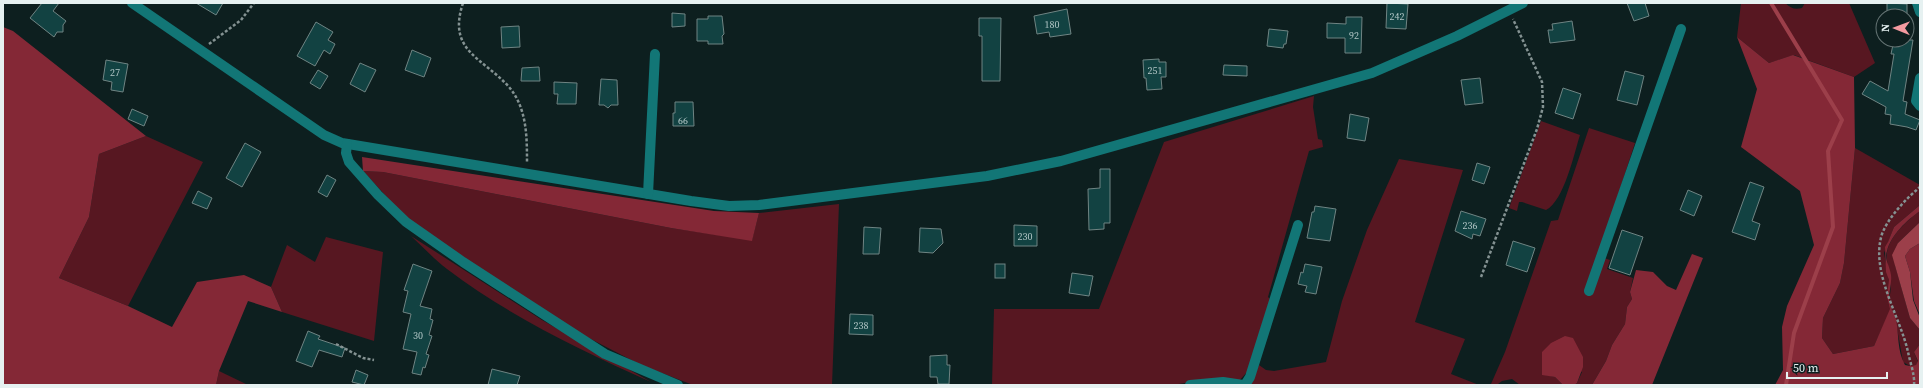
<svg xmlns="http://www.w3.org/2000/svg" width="1923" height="388" font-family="'Source Serif 4',serif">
	<rect width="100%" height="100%" fill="#0d1f1f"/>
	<g fill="#571721">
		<path d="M 1741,3 L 1785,3 C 1791,8 1794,10 1802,8 L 1805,3 L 1849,3 L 1875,63 L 1854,77 L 1794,55 L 1769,63 L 1737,37 Z"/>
		<polygon points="1314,96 1313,107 1318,139 1322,140 1323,147 1309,151 1268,297 1270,299 1248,371 1238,382 1222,378 1171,385 992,385 994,309 1099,309 1164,142"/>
		<path d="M 1541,121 L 1580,135 C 1574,154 1564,201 1546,210 L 1522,202 L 1519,202 L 1517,211 L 1509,208 Z"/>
		<polygon points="1589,128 1635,143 1598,256 1610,260 1607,269 1633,278 1630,292 1632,299 1627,307 1625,324 1612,345 1606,361 1592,385 1574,385 1577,383 1582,372 1542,352 1542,374 1555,377 1563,385 1520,385 1512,379 1502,381 1498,384 1491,384 1505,352 1551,221 1558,220"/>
		<polygon points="146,136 203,162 128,306 59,278 89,217 99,154"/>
		<path d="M 1855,148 L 1920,185 L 1920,205 L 1894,227 L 1884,253 L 1889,280 L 1889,300 C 1893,282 1889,276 1887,260 C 1884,241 1906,221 1920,211 L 1920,222 L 1898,243 L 1895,265 L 1910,318 L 1920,330 L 1920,344 L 1914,352 L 1918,362 L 1916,365 L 1910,366 L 1903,362 L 1895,317 L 1891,309 L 1874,346 L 1833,354 L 1822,338 L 1823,318 L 1840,283 L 1844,263 Z"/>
		<polygon points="1399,159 1463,170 1415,322 1465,339 1451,374 1479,385 1251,385 1259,365 1266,370 1274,371 1326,362 1342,301 1367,230"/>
		<polygon points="363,171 383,172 671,228 752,240 759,213 839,204 832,385 693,385 641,365 558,322 407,219"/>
		<path d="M 411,236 L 542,320 L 651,382 C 580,350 509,316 447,269 C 434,259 423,247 411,236 Z"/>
		<polygon points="326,237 383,252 374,341 282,312 271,287 287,245 315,262"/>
		<polygon points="219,371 248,385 216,385"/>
	</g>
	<g fill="#842836">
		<polygon points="3,27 13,31 146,136 99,154 89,217 59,278 128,306 172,327 197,282 244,275 271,287 282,312 248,301 219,371 216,385 3,385"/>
		<path d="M 1737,37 L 1769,63 L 1793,55 L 1854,77 L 1855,148 L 1844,263 L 1840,283 L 1823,318 L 1822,338 L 1833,354 L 1874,346 L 1890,309 L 1887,296 L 1889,280 L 1886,272 L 1885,247 L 1888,242 L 1894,227 L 1920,205 L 1920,211 C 1907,220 1891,235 1887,251 C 1884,259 1890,266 1891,275 C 1892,283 1889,291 1889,299 C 1889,307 1894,312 1896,319 C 1899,334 1897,351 1905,365 L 1910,366 L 1916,365 L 1918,361 L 1914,352 L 1920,344 L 1920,385 L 1775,385 L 1783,370 L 1782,327 L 1787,306 L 1814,245 L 1800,191 L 1741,147 L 1757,89 Z"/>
		<polygon points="362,157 714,211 759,213 752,241 671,228 383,172 363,171"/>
		<polygon points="1920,243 1920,315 1914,301 1910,272 1905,256 1910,249"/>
		<polygon points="1692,254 1703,258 1652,385 1592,385 1606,361 1612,345 1625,324 1627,307 1632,299 1630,292 1636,270 1653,272 1667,286 1676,290"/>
		<polygon points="1565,336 1573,338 1583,357 1583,367 1577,383 1574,385 1563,385 1555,377 1542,375 1542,352 1551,343"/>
	</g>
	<polygon fill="#9c3f4a" points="1920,222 1920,243 1910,249 1905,256 1910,272 1913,300 1920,318 1920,330 1910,318 1892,255 1898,243"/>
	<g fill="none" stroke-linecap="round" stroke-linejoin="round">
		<polyline stroke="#9c3f4a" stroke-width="4" points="1771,3 1842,120 1828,151 1833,227 1794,333 1786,385"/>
	</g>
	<g fill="#124242" stroke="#6f8483">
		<polygon points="42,3 59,3 53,11 66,21 63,25 63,32 57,32 54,37 30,18"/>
		<polygon points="196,3 223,3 216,15"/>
		<polygon points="1387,3 1408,4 1406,29 1386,28"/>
		<polygon points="1627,3 1645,3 1649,16 1634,21"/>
		<polygon points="1887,3 1907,4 1907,16 1887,16"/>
		<polygon points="1067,9 1071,34 1050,37 1049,32 1037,34 1034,16"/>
		<polygon points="672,13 685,14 685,26 672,27"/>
		<polygon points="708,16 722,16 724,34 722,36 723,44 708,44 708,41 697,41 697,19 708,19"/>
		<polygon points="1346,17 1362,17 1361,53 1345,53 1345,38 1327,38 1327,23 1346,24"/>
		<polygon points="979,18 1001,18 1000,81 982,81 982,36 979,36"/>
		<polygon points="1572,21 1575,40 1550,43 1548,30 1553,30 1552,24"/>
		<polygon points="316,22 333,32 328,40 335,44 330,54 324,50 315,66 297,56"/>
		<polygon points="519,26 520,47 502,48 501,27"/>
		<polygon points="1269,29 1288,31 1286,44 1284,44 1283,48 1267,46"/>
		<polygon points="1894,40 1913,40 1903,101 1907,102 1905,114 1920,120 1916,130 1907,127 1890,124 1891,115 1885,114 1886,107 1862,94 1870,81 1888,91 1894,54 1891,54"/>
		<polygon points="412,50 431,58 424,77 405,70"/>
		<polygon points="1159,59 1159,62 1166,62 1166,77 1161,77 1162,89 1147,90 1146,78 1144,78 1143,60"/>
		<polygon points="106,60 128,64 123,92 111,90 112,82 103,80"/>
		<polygon points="360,63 376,70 365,92 350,84"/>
		<polygon points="1224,65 1247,66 1247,76 1223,75"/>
		<polygon points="539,67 540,81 521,81 522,68"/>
		<polygon points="318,70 328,76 320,89 310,83"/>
		<polygon points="1625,71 1644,76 1637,105 1617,100"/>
		<polygon points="1480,78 1483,103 1465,105 1461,80"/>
		<polygon points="601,79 617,80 618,105 611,105 608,108 604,105 599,105"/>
		<polygon points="554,82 577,83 576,104 557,104 558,94 554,94"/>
		<polygon points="1563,88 1581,94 1573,119 1555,113"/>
		<polygon points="675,102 693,102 694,126 673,126 673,113 675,113"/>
		<polygon points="132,109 148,116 144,126 128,119"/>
		<polygon points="1350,114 1369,118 1365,141 1347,138"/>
		<polygon points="245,143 261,152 242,187 226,178"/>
		<polygon points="1477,163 1490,167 1484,184 1472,180"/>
		<polygon points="1100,169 1110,169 1110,223 1104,223 1104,229 1089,230 1088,189 1100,188"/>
		<polygon points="327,175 336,180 327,197 318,192"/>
		<polygon points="1750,182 1764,187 1752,221 1760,224 1755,240 1732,232"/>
		<polygon points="1688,190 1702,196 1694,216 1680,210"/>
		<polygon points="198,191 212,198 207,209 192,203"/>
		<polygon points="1315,206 1336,209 1330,241 1307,238 1312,212 1314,212"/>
		<polygon points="1461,211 1486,219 1480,236 1473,234 1472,239 1455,231"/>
		<polygon points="1014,225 1037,226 1037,246 1014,246"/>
		<polygon points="864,227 881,228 879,254 863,254"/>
		<polygon points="920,228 941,229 943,243 933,253 919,252"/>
		<polygon points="1622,230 1643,237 1630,275 1609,268"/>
		<polygon points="1513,241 1535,248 1527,272 1506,265"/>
		<polygon points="413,264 432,271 420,306 432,309 430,319 433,320 429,335 432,336 426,354 429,355 425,368 423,367 421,375 412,373 417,352 403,349 411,314 403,312 408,291 404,290"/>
		<rect x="995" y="264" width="10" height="14"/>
		<polygon points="1305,264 1322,267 1316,294 1305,292 1307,286 1298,284 1301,272 1303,273"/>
		<polygon points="1072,273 1093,276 1089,296 1069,293"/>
		<polygon points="850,314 873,315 873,335 849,334"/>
		<polygon points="308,331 320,336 318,339 345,348 342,357 319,350 312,367 296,361"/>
		<polygon points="947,355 947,365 950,365 949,384 938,384 937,377 930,377 930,356"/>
		<polygon points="492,369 520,376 517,385 488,385"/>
		<polygon points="356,370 368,375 364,385 352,382"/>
	</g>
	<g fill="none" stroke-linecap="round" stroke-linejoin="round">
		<g stroke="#849292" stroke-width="2.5" stroke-dasharray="3 2" stroke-linecap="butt">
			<path d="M 463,3 C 447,51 482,57 509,87 C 527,108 527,137 527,163"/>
			<polyline points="209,44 241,20 254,3"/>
			<polyline points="1481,277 1537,129 1543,107 1542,82 1513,19"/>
			<polyline points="336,344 363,358 374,360"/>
			<path d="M 1914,385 C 1915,375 1910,362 1908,352 C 1900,316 1870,272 1882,234 C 1889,216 1906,199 1920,187"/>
		</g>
		<g stroke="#127676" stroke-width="10">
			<polyline points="132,3 324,135 342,143 691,201 729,206 759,205 987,176 1061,161 1372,73 1457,36 1523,3"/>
			<polyline points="1917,3 1920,12"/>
			<polyline points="1920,78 1916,101 1920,106"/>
			<polyline points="347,144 346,153 349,162 378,195 406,222 463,262 605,354 678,385"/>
			<polyline points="648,194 655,54"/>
			<polyline points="1589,291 1681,29"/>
			<polyline points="1190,385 1223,382 1243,385"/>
			<polyline points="1245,385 1250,377 1298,225"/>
		</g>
	</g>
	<g text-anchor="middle" stroke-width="4" stroke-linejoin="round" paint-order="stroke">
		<g font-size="10" fill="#b1c5c5">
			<text x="1397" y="20">242</text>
			<text x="1052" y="28">180</text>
			<text x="1354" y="39">92</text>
			<text x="1155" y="74">251</text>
			<text x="115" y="76">27</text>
			<text x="683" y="124">66</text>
			<text x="1470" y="229">236</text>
			<text x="1025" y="240">230</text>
			<text x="861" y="329">238</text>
			<text x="418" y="339">30</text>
		</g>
	</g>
	<rect width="1923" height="388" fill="none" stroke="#e6f1f1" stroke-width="8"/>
	<g transform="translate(1895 28) rotate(271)"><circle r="19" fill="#0d1f1f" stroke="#647373"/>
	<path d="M0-3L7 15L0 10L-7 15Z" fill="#f49aa0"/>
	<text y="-6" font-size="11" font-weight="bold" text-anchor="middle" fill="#e6f1f1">N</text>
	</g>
	<path d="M1787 372v6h100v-6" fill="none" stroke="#e6f1f1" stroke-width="2"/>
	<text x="1793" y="372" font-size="12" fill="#e6f1f1" stroke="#0d1f1f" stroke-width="3" paint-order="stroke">50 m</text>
</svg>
